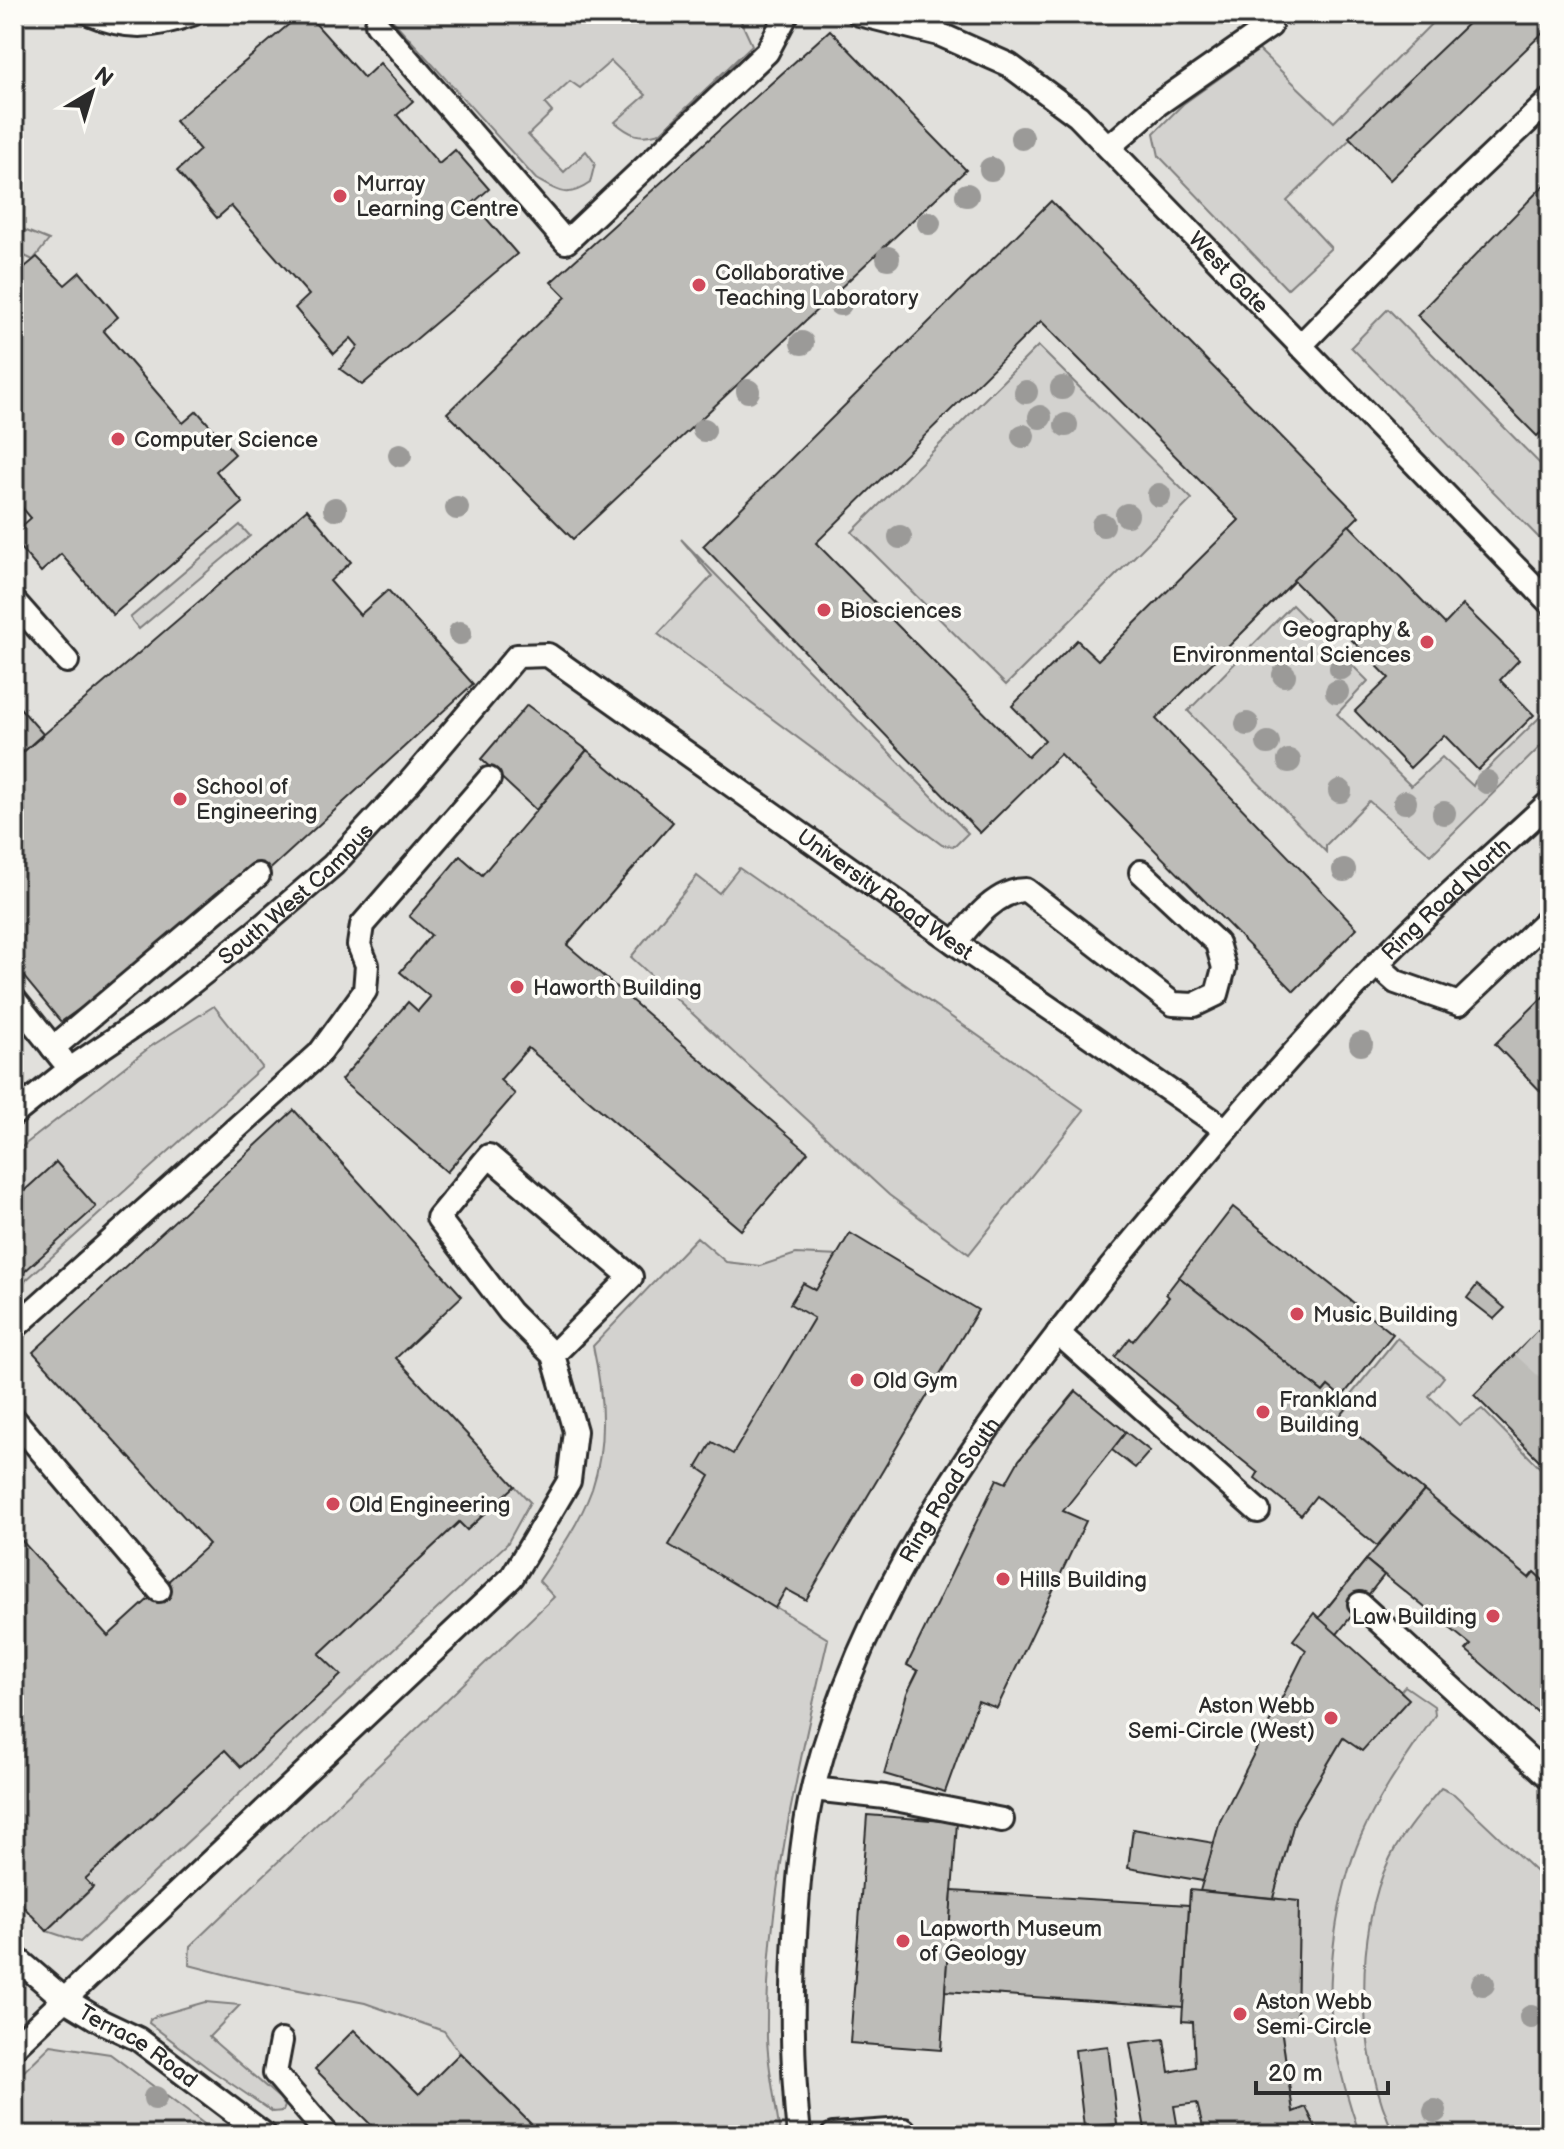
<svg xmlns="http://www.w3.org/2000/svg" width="1564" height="2149" font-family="'Balsamiq Sans',sans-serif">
	<rect width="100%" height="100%" fill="#f0efeb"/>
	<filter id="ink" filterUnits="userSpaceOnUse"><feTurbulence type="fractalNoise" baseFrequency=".0125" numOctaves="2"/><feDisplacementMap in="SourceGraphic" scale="16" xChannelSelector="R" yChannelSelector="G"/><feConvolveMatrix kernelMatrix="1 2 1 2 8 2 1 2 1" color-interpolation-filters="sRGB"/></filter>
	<g filter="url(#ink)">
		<rect fill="#e1e0dc" x="14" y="14" width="1536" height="2121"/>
		<g fill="#d3d2cf" stroke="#7f7e7d" stroke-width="2">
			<path d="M 387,14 L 724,14 L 740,19 L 752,45 L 660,133 C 639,139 630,135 615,122 L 646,95 L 611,61 L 580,88 L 570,81 L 545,104 L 552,112 L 528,135 L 564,172 L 586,151 L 595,163 L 590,183 C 567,199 559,192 536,179 Z"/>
			<polygon points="1441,14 1478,14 1287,201 1331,248 1287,289 1159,156 1154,133 1183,104 1259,50 1334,122"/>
			<polygon points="14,226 49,240 33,260 14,251"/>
			<polygon points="1388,309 1550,474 1550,549 1351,347"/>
			<polygon points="1038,346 1192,499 1006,685 852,532"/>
			<polygon points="240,525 250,536 139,629 130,618"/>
			<polygon points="681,539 968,833 955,846 942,845 658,634 712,576"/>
			<polygon points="1292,605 1368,681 1337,714 1411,786 1442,757 1473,786 1475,781 1544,713 1550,692 1550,737 1431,855 1369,801 1326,845 1326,852 1188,711"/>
			<polygon points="739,868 1084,1110 969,1254 889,1195 631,957 697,876 719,893"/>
			<polygon points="214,1006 262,1067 14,1291 14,1153 150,1047"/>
			<path d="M 697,1237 L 726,1262 L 760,1266 L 796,1254 L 839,1256 L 816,1318 L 734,1458 L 713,1475 L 774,1606 L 828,1639 C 798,1767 765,1905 767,2038 C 768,2070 776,2103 780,2135 L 542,2135 L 460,2053 L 444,2031 L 365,2003 L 243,1979 L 189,1965 L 190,1946 L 554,1597 L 539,1581 C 559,1552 580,1522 592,1489 C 607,1444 603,1391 593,1346 Z"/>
			<polygon points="1397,1338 1444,1377 1429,1396 1459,1425 1482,1409 1550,1478 1550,1587 1534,1572 1529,1578 1338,1419 1350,1405 1346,1401"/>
			<polygon points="515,1486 530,1502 507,1544 80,1942 47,1931 93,1888 85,1879 225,1750 241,1766 340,1676 319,1654 459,1522 467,1530"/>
			<path d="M 1405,1686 L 1434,1706 L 1435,1715 C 1409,1754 1380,1793 1361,1836 C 1337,1892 1324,1980 1334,2040 C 1340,2072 1349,2104 1360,2135 L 1319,2135 L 1293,2112 L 1280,2021 L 1297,2021 L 1299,1902 L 1273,1898 L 1295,1819 L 1343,1738 L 1362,1750 L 1408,1699 L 1401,1691 Z"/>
			<path d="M 1441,1788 L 1454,1794 L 1550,1885 L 1550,2135 L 1395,2135 C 1357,2061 1353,1933 1390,1858 C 1403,1832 1423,1810 1441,1788 Z"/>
			<polygon points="205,2002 240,2005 209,2037 279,2098 285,2106 283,2111 273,2112 208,2068 149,2023 150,2019 156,2016"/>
			<polygon points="51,2045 110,2054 219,2135 14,2135 14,2081"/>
		</g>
		<g fill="#bdbcb8" stroke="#2b2b2b" stroke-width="2" fill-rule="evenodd">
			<polygon points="301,14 307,14 364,78 380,63 413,101 397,115 439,164 455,150 489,189 473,203 517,254 362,385 340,369 358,346 351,338 334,354 295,308 309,295 231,206 217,218 177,171 200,150 175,121"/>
			<polygon points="1478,14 1550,14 1550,26 1390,180 1349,137"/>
			<polygon points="830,30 966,170 573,539 447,413 566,297 551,282"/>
			<polygon points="1550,179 1550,424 1537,436 1417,315"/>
			<path d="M 1051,201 L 1359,516 L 1156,719 L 1357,928 L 1294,991 L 1060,754 L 980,833 L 703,546 ZM 1041,321 L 1239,520 L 1098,660 L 1077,640 L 1012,706 L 1045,740 L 1028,757 L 816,543 Z"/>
			<polygon points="37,257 65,285 80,272 118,317 103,330 183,423 197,411 235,454 216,471 243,503 113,615 61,554 41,572 14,541 14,533 31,518 14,498 14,276"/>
			<polygon points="307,509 351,562 330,581 360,615 388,590 473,684 253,885 61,1022 14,965 14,760"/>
			<polygon points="1349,525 1445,624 1463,605 1519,660 1500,680 1534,715 1478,770 1444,735 1410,768 1355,711 1389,678 1293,580"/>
			<polygon points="14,701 43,734 14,760"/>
			<polygon points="527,705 587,750 536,810 481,759"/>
			<polygon points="587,750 673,822 567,945 808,1152 741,1230 528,1048 500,1080 515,1094 447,1172 341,1080 408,1002 418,1011 430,997 400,972 431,935 409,916 460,856 482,875"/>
			<polygon points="1550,990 1550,1101 1495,1044"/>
			<polygon points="294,1110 462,1296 396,1358 515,1486 467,1530 459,1522 319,1654 341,1675 241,1767 225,1750 85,1879 93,1887 47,1931 14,1897 14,1532 108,1636 209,1544 33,1352"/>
			<polygon points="56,1162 96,1207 14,1281 14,1200"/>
			<polygon points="1233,1207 1393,1334 1341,1398 1328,1386 1323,1392 1179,1277"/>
			<polygon points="850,1233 978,1310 806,1600 786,1589 775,1608 669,1545 710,1476 697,1467 712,1442 733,1454 814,1318 790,1304 803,1283 816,1290"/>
			<polygon points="1179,1277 1323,1392 1328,1386 1350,1404 1338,1419 1424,1491 1377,1546 1316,1496 1301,1515 1255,1478 1258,1473 1115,1357 1130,1338 1133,1341 1169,1297 1166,1294"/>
			<polygon points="1477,1285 1505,1308 1494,1319 1467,1298"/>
			<polygon points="1550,1319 1550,1471 1474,1395"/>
			<polygon points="1076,1391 1126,1432 1063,1511 1086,1521 997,1708 978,1701 945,1792 884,1774 907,1693 918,1671 907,1665 997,1479 1006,1483 1019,1460"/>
			<polygon points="1126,1432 1150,1451 1135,1468 1112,1450"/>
			<polygon points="1424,1491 1529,1578 1534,1572 1550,1587 1550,1723 1466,1650 1471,1645 1366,1560"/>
			<polygon points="1366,1560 1384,1575 1337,1634 1409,1699 1362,1751 1343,1738 1295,1819 1273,1898 1200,1891 1220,1821 1306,1650 1293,1640 1314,1613 1319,1618"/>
			<polygon points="1366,1560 1384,1575 1337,1634 1319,1618"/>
			<polygon points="867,1815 957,1822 941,2050 850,2043"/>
			<polygon points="1133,1829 1214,1843 1203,1881 1128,1868"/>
			<polygon points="1190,1890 1299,1901 1297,2022 1280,2021 1293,2112 1306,2107 1319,2135 1205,2135 1197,2103 1174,2106 1179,2135 1146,2135 1130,2043 1164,2039 1169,2072 1195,2067 1193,2022 1182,2021"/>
			<polygon points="952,1891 1189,1905 1183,2007 945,1991"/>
			<polygon points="354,2030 419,2094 460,2053 542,2135 381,2135 315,2069"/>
			<polygon points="1108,2046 1117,2124 1084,2127 1075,2050"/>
		</g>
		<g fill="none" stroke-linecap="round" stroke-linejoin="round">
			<polyline stroke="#c9c8c5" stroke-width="32" stroke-dasharray="32 16" stroke-linecap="butt" points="1526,1343 1550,1365"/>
			<g stroke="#2b2b2b" stroke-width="28">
				<g id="service">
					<path d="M 91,14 C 129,30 154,27 192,14"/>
					<path id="s1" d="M 859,14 L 939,34 L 1009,65 L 1078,116 L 1550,603"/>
					<polyline points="377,24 566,242 767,52 787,14"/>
					<polyline points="1109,147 1158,104 1270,26"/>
					<polyline points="1300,346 1427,217 1550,100"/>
					<polyline points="14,601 67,661"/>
					<path d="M 955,943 C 972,922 996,890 1026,890 L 1173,1004 L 1194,1005 L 1217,994 L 1224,968 L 1217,943 L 1141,872"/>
					<polyline points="1376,964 1396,982 1459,1004 1550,917"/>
					<polyline points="14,999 62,1059"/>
					<polyline points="53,1048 258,875"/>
					<path id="s2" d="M 14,1114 L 70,1069 L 153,1013 L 253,934 L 333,865 L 409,783 L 517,656 L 548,655 L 955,943 L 1225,1129"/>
					<polyline points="14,1328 319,1054 365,991 367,965 359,945 362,925 489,779"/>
					<polyline points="1058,1333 1258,1511"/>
					<polyline points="14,1419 159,1590"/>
					<polyline points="1360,1604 1550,1778"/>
					<polyline points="813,1789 885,1797 1002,1820"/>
					<path id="s3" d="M 14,1956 L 64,1999 L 102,2022 L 138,2039 L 265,2135"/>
					<polyline points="281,2041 275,2073 328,2135"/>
					<polyline points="14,2047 512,1577 569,1481 575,1431 553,1355 510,1312 438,1218 489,1156 631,1277 553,1355"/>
					<path id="s4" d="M 799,2135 C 791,2061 791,1994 796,1919 C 799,1875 803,1828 814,1784 C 866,1582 991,1414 1121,1255 C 1203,1156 1285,1058 1375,966 C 1430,909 1492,856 1550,802"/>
					<polyline points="833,2135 904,2130"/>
				</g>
			</g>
			<use href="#service" stroke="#fdfcf7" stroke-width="22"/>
		</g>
		<g fill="#9b9a98">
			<circle cx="1022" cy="138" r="12"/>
			<circle cx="991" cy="169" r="12"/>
			<circle cx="967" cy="195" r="12"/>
			<circle cx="929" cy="223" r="12"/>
			<circle cx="888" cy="258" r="12"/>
			<circle cx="840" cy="304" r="12"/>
			<circle cx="802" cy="343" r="12"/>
			<circle cx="1062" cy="388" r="12"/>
			<circle cx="748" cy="391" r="12"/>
			<circle cx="1026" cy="392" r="12"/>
			<circle cx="1040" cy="417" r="12"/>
			<circle cx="1066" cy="425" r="12"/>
			<circle cx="704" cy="430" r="12"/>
			<circle cx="1023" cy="436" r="12"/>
			<circle cx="400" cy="455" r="12"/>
			<circle cx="1159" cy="495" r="12"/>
			<circle cx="457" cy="508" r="12"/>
			<circle cx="335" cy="509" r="12"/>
			<circle cx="1127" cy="515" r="12"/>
			<circle cx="1103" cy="525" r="12"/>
			<circle cx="900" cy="537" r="12"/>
			<circle cx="460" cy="633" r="12"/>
			<circle cx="1341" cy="668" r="12"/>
			<circle cx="1284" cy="675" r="12"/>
			<circle cx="1337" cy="692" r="12"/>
			<circle cx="1247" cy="724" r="12"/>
			<circle cx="1268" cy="743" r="12"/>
			<circle cx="1289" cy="761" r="12"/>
			<circle cx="1487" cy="782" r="12"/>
			<circle cx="1340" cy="791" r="12"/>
			<circle cx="1405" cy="802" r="12"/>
			<circle cx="1444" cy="813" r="12"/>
			<circle cx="1344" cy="870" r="12"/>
			<circle cx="1361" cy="1044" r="12"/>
			<circle cx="1483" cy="1984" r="12"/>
			<circle cx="1531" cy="2017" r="12"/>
			<circle cx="155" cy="2098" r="12"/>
			<circle cx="1435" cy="2111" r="12"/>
		</g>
	</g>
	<g fill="#d1495b" stroke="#fdfcf7" stroke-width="3">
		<circle cx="340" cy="196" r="8"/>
		<circle cx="699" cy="285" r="8"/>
		<circle cx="118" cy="439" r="8"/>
		<circle cx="824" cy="610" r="8"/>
		<circle cx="1427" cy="642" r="8"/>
		<circle cx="180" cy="799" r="8"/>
		<circle cx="517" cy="987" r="8"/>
		<circle cx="1297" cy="1314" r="8"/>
		<circle cx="857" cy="1380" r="8"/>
		<circle cx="1263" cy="1412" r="8"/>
		<circle cx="333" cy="1504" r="8"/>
		<circle cx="1003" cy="1579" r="8"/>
		<circle cx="1493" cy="1616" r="8"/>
		<circle cx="1331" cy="1718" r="8"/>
		<circle cx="903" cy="1941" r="8"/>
		<circle cx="1240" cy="2014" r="8"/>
	</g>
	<g text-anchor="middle" stroke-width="7" stroke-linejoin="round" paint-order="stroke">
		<g font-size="22" fill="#2b2b2b" stroke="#fdfcf7" text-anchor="start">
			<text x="356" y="191">Murray<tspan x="356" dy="25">Learning Centre</tspan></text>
			<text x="715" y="280">Collaborative<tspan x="715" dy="25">Teaching Laboratory</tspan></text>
			<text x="134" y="447">Computer Science</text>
			<text x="840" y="618">Biosciences</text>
			<text x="1411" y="637" text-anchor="end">Geography &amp;<tspan x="1411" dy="25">Environmental Sciences</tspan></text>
			<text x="196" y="794">School of<tspan x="196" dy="25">Engineering</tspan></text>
			<text x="533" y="995">Haworth Building</text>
			<text x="1313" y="1322">Music Building</text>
			<text x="873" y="1388">Old Gym</text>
			<text x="1279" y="1407">Frankland<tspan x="1279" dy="25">Building</tspan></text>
			<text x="349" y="1512">Old Engineering</text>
			<text x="1019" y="1587">Hills Building</text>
			<text x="1477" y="1624" text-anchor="end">Law Building</text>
			<text x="1315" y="1713" text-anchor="end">Aston Webb<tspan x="1315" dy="25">Semi-Circle (West)</tspan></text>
			<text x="919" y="1936">Lapworth Museum<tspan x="919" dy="25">of Geology</tspan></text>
			<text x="1256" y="2009">Aston Webb<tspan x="1256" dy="25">Semi-Circle</tspan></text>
		</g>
		<g font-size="22" fill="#2b2b2b" stroke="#fdfcf7">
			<text dy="8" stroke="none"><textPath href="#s1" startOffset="462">West Gate</textPath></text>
			<text dy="8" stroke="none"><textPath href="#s2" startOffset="358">South West Campus</textPath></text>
			<text dy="8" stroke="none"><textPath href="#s2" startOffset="1128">University Road West</textPath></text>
			<text dy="8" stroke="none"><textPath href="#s4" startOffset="1452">Ring Road North</textPath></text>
			<text dy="8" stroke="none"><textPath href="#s4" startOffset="678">Ring Road South</textPath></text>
			<text dy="8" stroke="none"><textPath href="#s3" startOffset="154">Terrace Road</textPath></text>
		</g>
	</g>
	<rect width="1564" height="2149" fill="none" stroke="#fdfcf7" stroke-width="48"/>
	<rect x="24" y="24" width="1516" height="2101" fill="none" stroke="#2b2b2b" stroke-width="3" filter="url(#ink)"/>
	<g transform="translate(92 92) rotate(38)" stroke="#fdfcf7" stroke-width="6" paint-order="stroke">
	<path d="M0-6L14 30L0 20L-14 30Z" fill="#2b2b2b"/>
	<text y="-12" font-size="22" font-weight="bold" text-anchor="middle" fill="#2b2b2b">N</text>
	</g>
	<path d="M1256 2081v12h132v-12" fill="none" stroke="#2b2b2b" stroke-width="4"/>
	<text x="1268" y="2081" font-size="24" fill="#2b2b2b" stroke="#fdfcf7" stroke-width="6" paint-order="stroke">20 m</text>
</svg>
